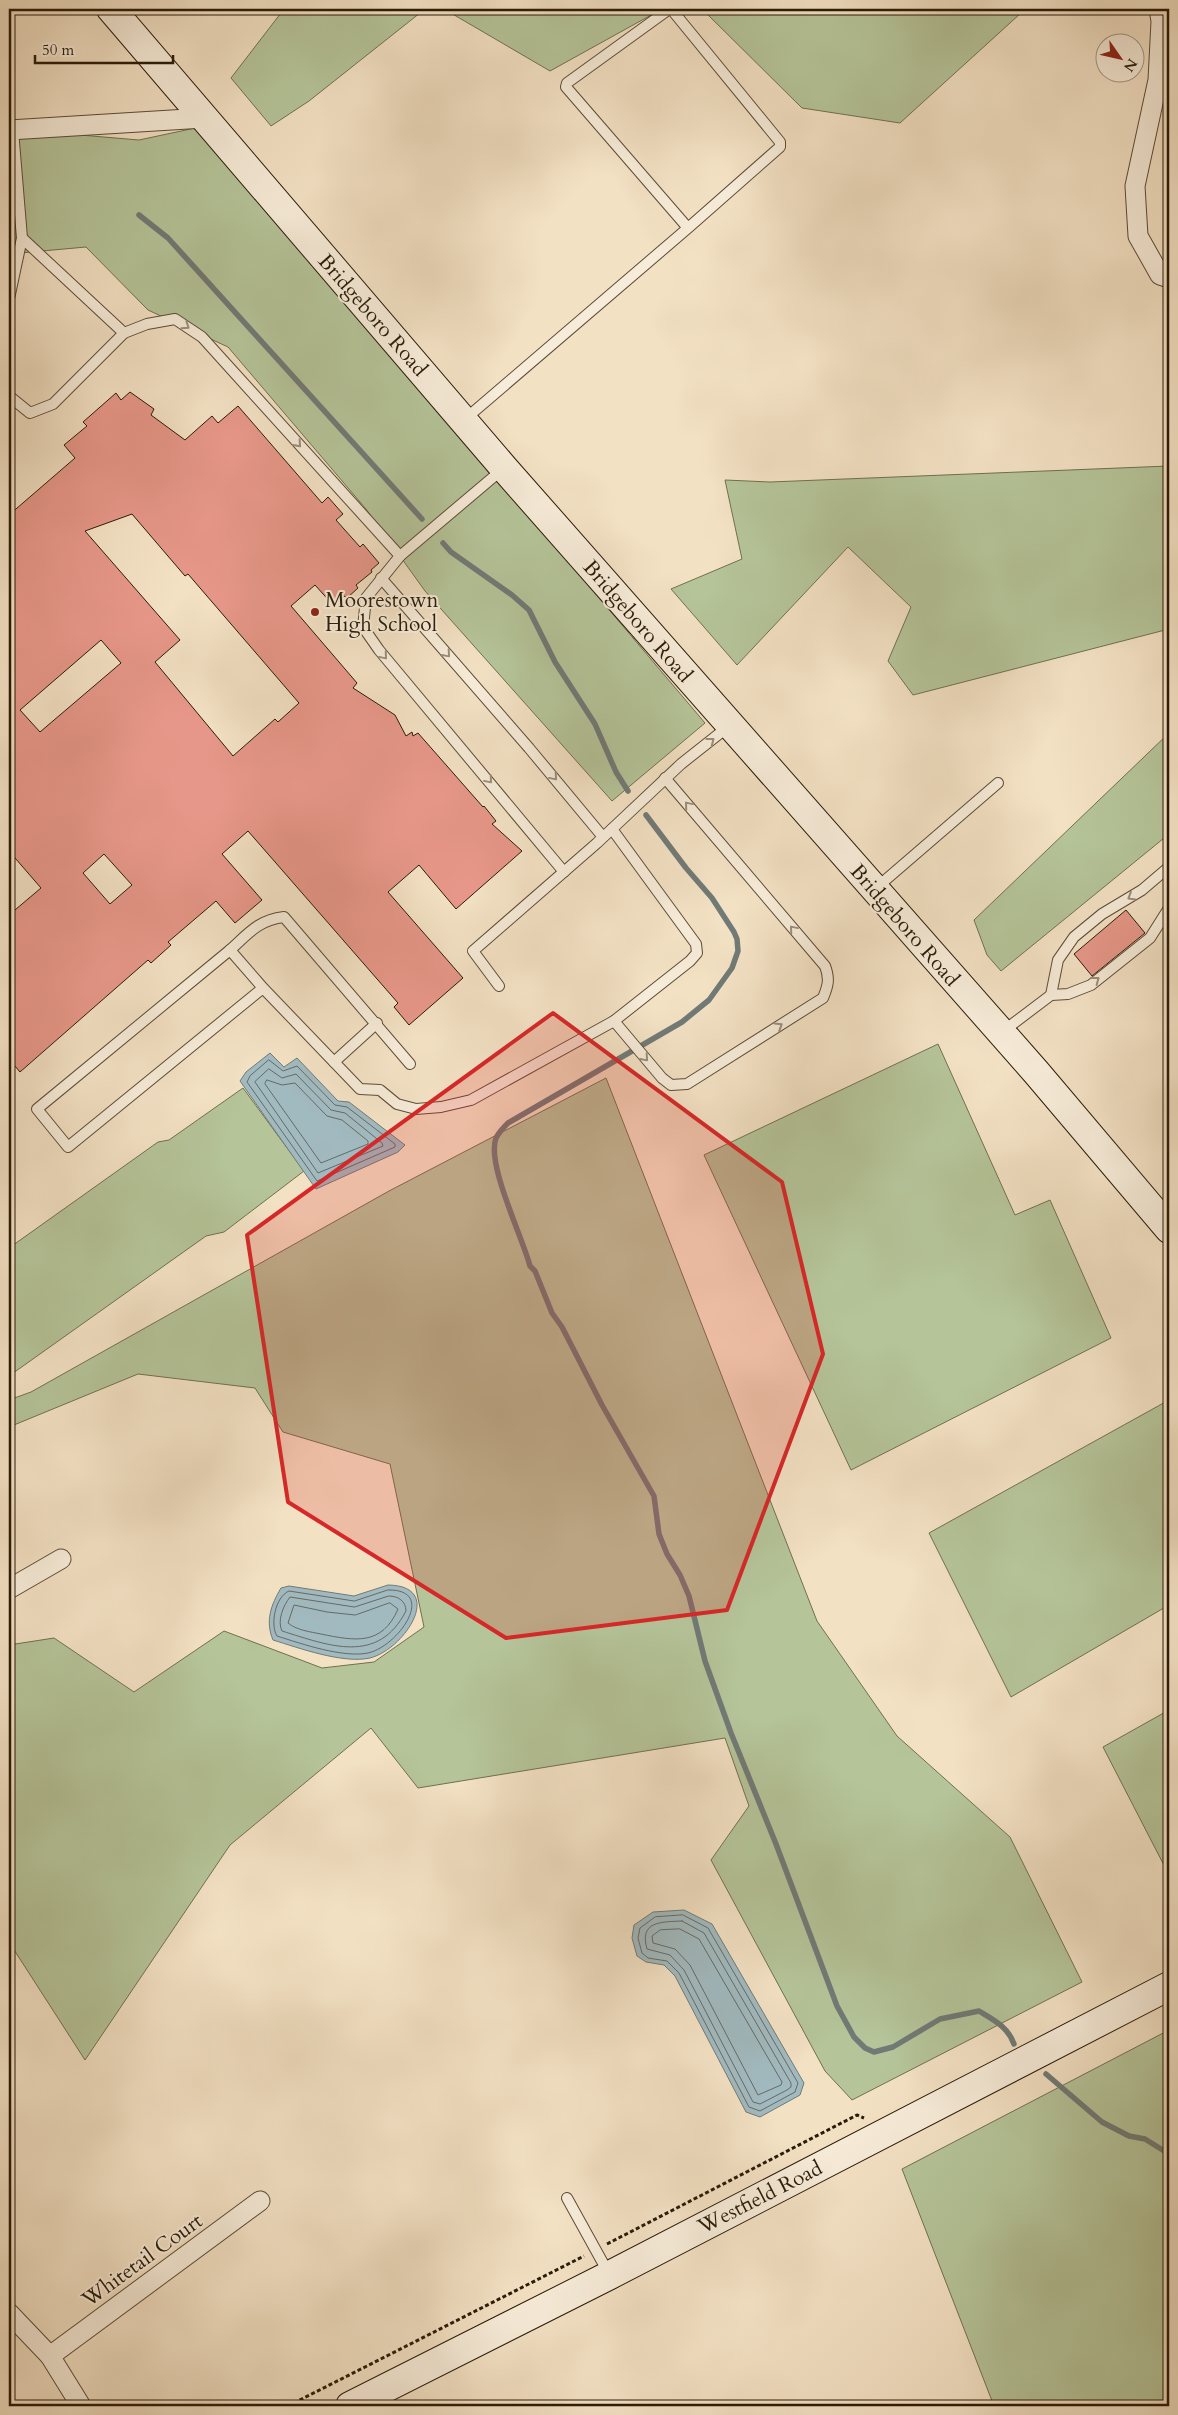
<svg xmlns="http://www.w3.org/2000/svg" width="1178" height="2415" font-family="Cardo,serif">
	<rect width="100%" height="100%" fill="#f3e1c4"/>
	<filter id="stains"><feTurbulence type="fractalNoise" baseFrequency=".004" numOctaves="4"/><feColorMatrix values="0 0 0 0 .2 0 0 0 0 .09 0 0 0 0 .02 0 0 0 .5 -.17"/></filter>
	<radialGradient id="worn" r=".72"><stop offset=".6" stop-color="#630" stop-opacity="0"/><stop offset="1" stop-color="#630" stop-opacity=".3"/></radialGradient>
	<g fill="#b5c499" stroke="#707050">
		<polygon points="284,9 425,9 309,101 271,126 231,78"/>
		<polygon points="444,9 662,9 550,71"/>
		<polygon points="702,9 1021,9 1021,13 900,123 802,108"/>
		<polygon points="200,127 705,723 612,801 425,591 366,509 228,347 148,310 86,247 9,254 9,129 139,140"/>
		<polygon points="1169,466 1169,629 913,695 888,661 911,607 848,547 737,665 671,589 742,559 725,480 770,482"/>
		<polygon points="1169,733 1169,834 1001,971 987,955 974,920"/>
		<polygon points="938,1044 1015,1215 1050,1200 1111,1338 851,1470 704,1155"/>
		<polygon points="606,1078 817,1621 897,1736 1010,1837 1082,1982 852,2100 825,2071 711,1860 749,1806 725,1738 418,1788 371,1728 230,1845 85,2060 9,1942 9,1645 54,1638 134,1692 224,1631 322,1668 374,1662 424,1627 390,1464 283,1432 255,1388 138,1374 9,1427 9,1400 31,1392 389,1191"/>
		<polygon points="243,1088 304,1171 224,1232 206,1236 9,1376 9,1248 158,1142 169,1140"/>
		<polygon points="1169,1400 1169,1605 1011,1697 929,1533"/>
		<polygon points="1169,1710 1169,1875 1103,1747"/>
		<polygon points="1169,2030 1169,2406 994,2406 902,2169"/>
	</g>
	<g fill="#a1bac0" stroke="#717a76">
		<polygon points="270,1053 284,1067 297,1058 338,1101 349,1102 405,1145 398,1152 316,1189 240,1081 246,1072"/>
		<path d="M 388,1585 C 446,1586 405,1649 370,1658 C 343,1664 299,1648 273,1640 C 265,1621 271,1605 281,1588 L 289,1586 L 354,1596 Z"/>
		<polygon points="684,1910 712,1924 804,2083 800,2095 760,2117 746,2112 675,1976 664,1965 646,1962 637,1956 632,1938 634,1925 653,1912"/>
	</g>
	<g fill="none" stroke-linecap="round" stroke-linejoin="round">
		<g stroke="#666a64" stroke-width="1">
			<polygon points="269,1060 283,1071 297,1066 335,1105 347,1107 395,1144 395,1147 317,1181 247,1082 250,1076"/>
			<polygon points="269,1069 282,1078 296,1074 331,1110 345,1113 382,1143 383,1146 318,1173 255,1082"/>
			<polygon points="267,1080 282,1085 295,1083 327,1116 342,1120 368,1141 368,1144 321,1163 265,1084"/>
			<path d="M 388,1590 C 438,1589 399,1646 368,1653 C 343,1658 302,1644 277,1636 C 270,1625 275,1597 289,1591 L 354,1601 Z"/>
			<path d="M 389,1596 C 398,1596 406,1601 406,1611 C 378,1665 330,1646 282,1631 C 277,1621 283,1606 290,1597 L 354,1607 Z"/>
			<path d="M 390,1603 L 398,1609 C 382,1646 355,1641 321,1634 C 311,1632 296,1630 288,1623 L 294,1605 L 327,1612 L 355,1615 Z"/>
			<polygon points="683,1915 708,1928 798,2083 795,2092 760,2111 749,2107 679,1973 667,1961 648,1958 642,1953 638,1938 640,1928 655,1917"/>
			<path d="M 682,1921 L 704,1933 L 791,2083 L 791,2087 L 787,2090 L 760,2104 L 753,2102 L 684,1970 L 670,1955 L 647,1949 C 639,1921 661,1922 682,1921 Z"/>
			<polygon points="680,1929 699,1939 782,2082 781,2085 758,2095 690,1965 675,1949 653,1943 652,1936 660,1930"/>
		</g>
		<g stroke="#717a76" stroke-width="5.5">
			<polyline points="139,215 168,238 422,519"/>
			<polyline points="443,543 451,552 512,595 529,610 555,662 595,724 616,772 628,791"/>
			<path d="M 646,815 L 686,868 L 712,898 L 734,932 L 737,939 L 738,951 L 732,968 L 709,1000 L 682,1022 L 508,1123 C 504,1127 499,1132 496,1138 C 486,1164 523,1238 530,1266 L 535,1271 L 552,1313 L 562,1327 L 602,1405 L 654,1496 L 659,1534 L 667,1554 L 680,1575 L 689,1596 L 705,1661 L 731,1733 L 776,1844 L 837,2006 L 854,2037 L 865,2048 L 874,2052 L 893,2047 L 940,2019 L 979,2011 C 994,2020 1008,2027 1014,2044"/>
			<polyline points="1046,2074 1102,2122 1129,2136 1145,2139 1169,2154"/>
		</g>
	</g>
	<g fill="#e79789" stroke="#2a1b08" fill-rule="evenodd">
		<path d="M 130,392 L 154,409 L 151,415 L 185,440 L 212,416 L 218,423 L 238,406 L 322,503 L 328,497 L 343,514 L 336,520 L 360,547 L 363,544 L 379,563 L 371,570 L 372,572 L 356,585 L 358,588 L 347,598 L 344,596 L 333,605 L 315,585 L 291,606 L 357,683 L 353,688 L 395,715 L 406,736 L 412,732 L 413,736 L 418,733 L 483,807 L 484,806 L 496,821 L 492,824 L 522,851 L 456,909 L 419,865 L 388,892 L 463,978 L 409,1025 L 394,1007 L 398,1003 L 248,831 L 222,854 L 262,900 L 235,923 L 216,901 L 168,942 L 171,945 L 151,963 L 148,960 L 20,1072 L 9,1059 L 9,915 L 41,888 L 9,851 L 9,515 L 75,458 L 64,445 L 87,426 L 83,422 L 116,393 L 121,400 ZM 132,514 L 185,576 L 188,574 L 299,703 L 278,722 L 275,719 L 233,756 L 155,662 L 180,640 L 85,531 ZM 101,640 L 121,663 L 40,732 L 20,710 ZM 104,854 L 132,885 L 110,904 L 83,873 Z"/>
		<polygon points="1126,910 1145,933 1092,976 1074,954"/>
	</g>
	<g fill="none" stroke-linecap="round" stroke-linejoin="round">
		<g stroke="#5c4c37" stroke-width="12">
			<g id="lane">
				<polyline points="22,238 124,333"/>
				<polyline points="9,299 22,238 13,130"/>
				<polyline points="9,396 30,413 53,404 124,333 147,324 175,319 202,337 400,556"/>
				<polyline points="464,420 688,228 566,87 567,83 668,10 672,10 780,142 780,147 688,228"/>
				<polyline points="504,468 400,556 366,598 363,627 379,650 564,872"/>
				<polyline points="381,578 529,748 603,837"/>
				<polyline points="875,889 998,783"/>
				<path d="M 230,950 C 248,934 258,920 284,917 L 410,1064"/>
				<polyline points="499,986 473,951 597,843 681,764 729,726"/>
				<polyline points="263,988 68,1147 37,1109 230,950 263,988 360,1089 380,1090 397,1104 416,1109 441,1107 471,1100 614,1021 690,961 697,953 696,944 612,829"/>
				<polyline points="1051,995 1058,960 1074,937 1102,914 1142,890 1169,867"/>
				<path d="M 614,1021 L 662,1078 L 671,1085 L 687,1084 L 823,998 C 828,986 830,979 825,966 L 665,778"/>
				<polyline points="1002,1032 1051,995 1068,994 1091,985 1150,938 1169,908"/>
				<polyline points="334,1062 377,1023"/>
				<polyline points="567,2198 609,2274"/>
			</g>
		</g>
		<g stroke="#5c4c37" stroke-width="21">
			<g id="street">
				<polyline points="1159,9 1161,21 1158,80 1135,186 1138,236 1160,275 1169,278"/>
				<polyline points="9,130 204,118"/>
				<polyline points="9,1589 61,1559"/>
				<polyline points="9,2313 50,2356 81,2406"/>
				<polyline points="50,2356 260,2201"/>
			</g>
		</g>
		<g stroke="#2a1b08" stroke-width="30">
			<g id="secondary">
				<polyline points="111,9 504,468 1036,1072 1169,1229"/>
				<polyline points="350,2406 610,2275 1169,1986"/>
			</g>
		</g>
		<g stroke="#2a1b08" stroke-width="3" stroke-dasharray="4 2.5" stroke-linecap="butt">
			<polyline points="607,2244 857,2115 864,2118"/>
			<polyline points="288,2406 584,2256"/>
		</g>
		<use href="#lane" stroke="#f7ecd9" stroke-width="10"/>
		<use href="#street" stroke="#f7ecd9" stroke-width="19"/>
		<use href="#secondary" stroke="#f7ecd9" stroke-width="28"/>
	</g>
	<defs><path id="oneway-chevron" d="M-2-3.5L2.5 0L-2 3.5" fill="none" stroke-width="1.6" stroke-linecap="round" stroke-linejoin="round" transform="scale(1.25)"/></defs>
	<g stroke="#9b8e7b">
		<use href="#oneway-chevron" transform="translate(186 326) rotate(34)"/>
		<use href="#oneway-chevron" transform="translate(298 444) rotate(48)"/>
		<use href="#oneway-chevron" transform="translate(447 654) rotate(49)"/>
		<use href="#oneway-chevron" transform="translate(384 656) rotate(50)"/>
		<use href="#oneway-chevron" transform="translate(711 741) rotate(-38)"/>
		<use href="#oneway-chevron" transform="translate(554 777) rotate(50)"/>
		<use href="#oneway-chevron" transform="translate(489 780) rotate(50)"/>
		<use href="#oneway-chevron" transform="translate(688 805) rotate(-130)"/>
		<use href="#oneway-chevron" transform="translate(1131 897) rotate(149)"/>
		<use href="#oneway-chevron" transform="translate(793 929) rotate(-130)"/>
		<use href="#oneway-chevron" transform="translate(1096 980) rotate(-37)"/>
		<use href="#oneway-chevron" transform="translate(779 1026) rotate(-32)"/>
		<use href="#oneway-chevron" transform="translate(645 1058) rotate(49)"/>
	</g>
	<path fill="#d62828" fill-opacity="0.2" stroke="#d62828" stroke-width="4" stroke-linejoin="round" d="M 553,1013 L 782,1182 L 823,1354 L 727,1610 L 506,1638 L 288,1502 L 247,1235 Z"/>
	<circle fill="#8f2418" stroke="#f7ecd9" stroke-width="2" cx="315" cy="612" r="5"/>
	<g text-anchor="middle" stroke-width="4" stroke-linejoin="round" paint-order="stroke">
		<g font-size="21" fill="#2a1b08" stroke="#f7ecd9">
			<text transform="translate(373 315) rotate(49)" y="7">Bridgeboro Road</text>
			<text transform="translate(638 621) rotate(49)" y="7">Bridgeboro Road</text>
			<text transform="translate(905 925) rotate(49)" y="7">Bridgeboro Road</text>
			<text transform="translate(760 2197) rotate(-27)" y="7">Westfield Road</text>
			<text transform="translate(142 2260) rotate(-36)" y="7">Whitetail Court</text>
		</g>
		<g font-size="21" fill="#2a1b08" stroke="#f7ecd9" text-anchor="start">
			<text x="325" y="607">Moorestown<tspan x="325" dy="24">High School</tspan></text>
		</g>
	</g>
	<rect width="1178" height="2415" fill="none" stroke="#f3e1c4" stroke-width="30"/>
	<rect x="10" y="10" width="1158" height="2395" fill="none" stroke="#2a1b08" stroke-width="2.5"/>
	<rect x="15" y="15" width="1148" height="2385" fill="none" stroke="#2a1b08"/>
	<g transform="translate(1120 58) rotate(124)"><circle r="24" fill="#f7ecd9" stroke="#a59885"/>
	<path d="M0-4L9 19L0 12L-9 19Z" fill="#8f2418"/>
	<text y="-8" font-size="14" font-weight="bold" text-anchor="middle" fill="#2a1b08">N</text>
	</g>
	<path d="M35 55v8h138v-8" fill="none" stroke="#2a1b08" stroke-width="2.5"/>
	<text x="42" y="55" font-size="15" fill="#2a1b08" stroke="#f7ecd9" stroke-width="4" paint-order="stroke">50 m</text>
	<rect width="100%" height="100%" filter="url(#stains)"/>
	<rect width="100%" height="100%" fill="url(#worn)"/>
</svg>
